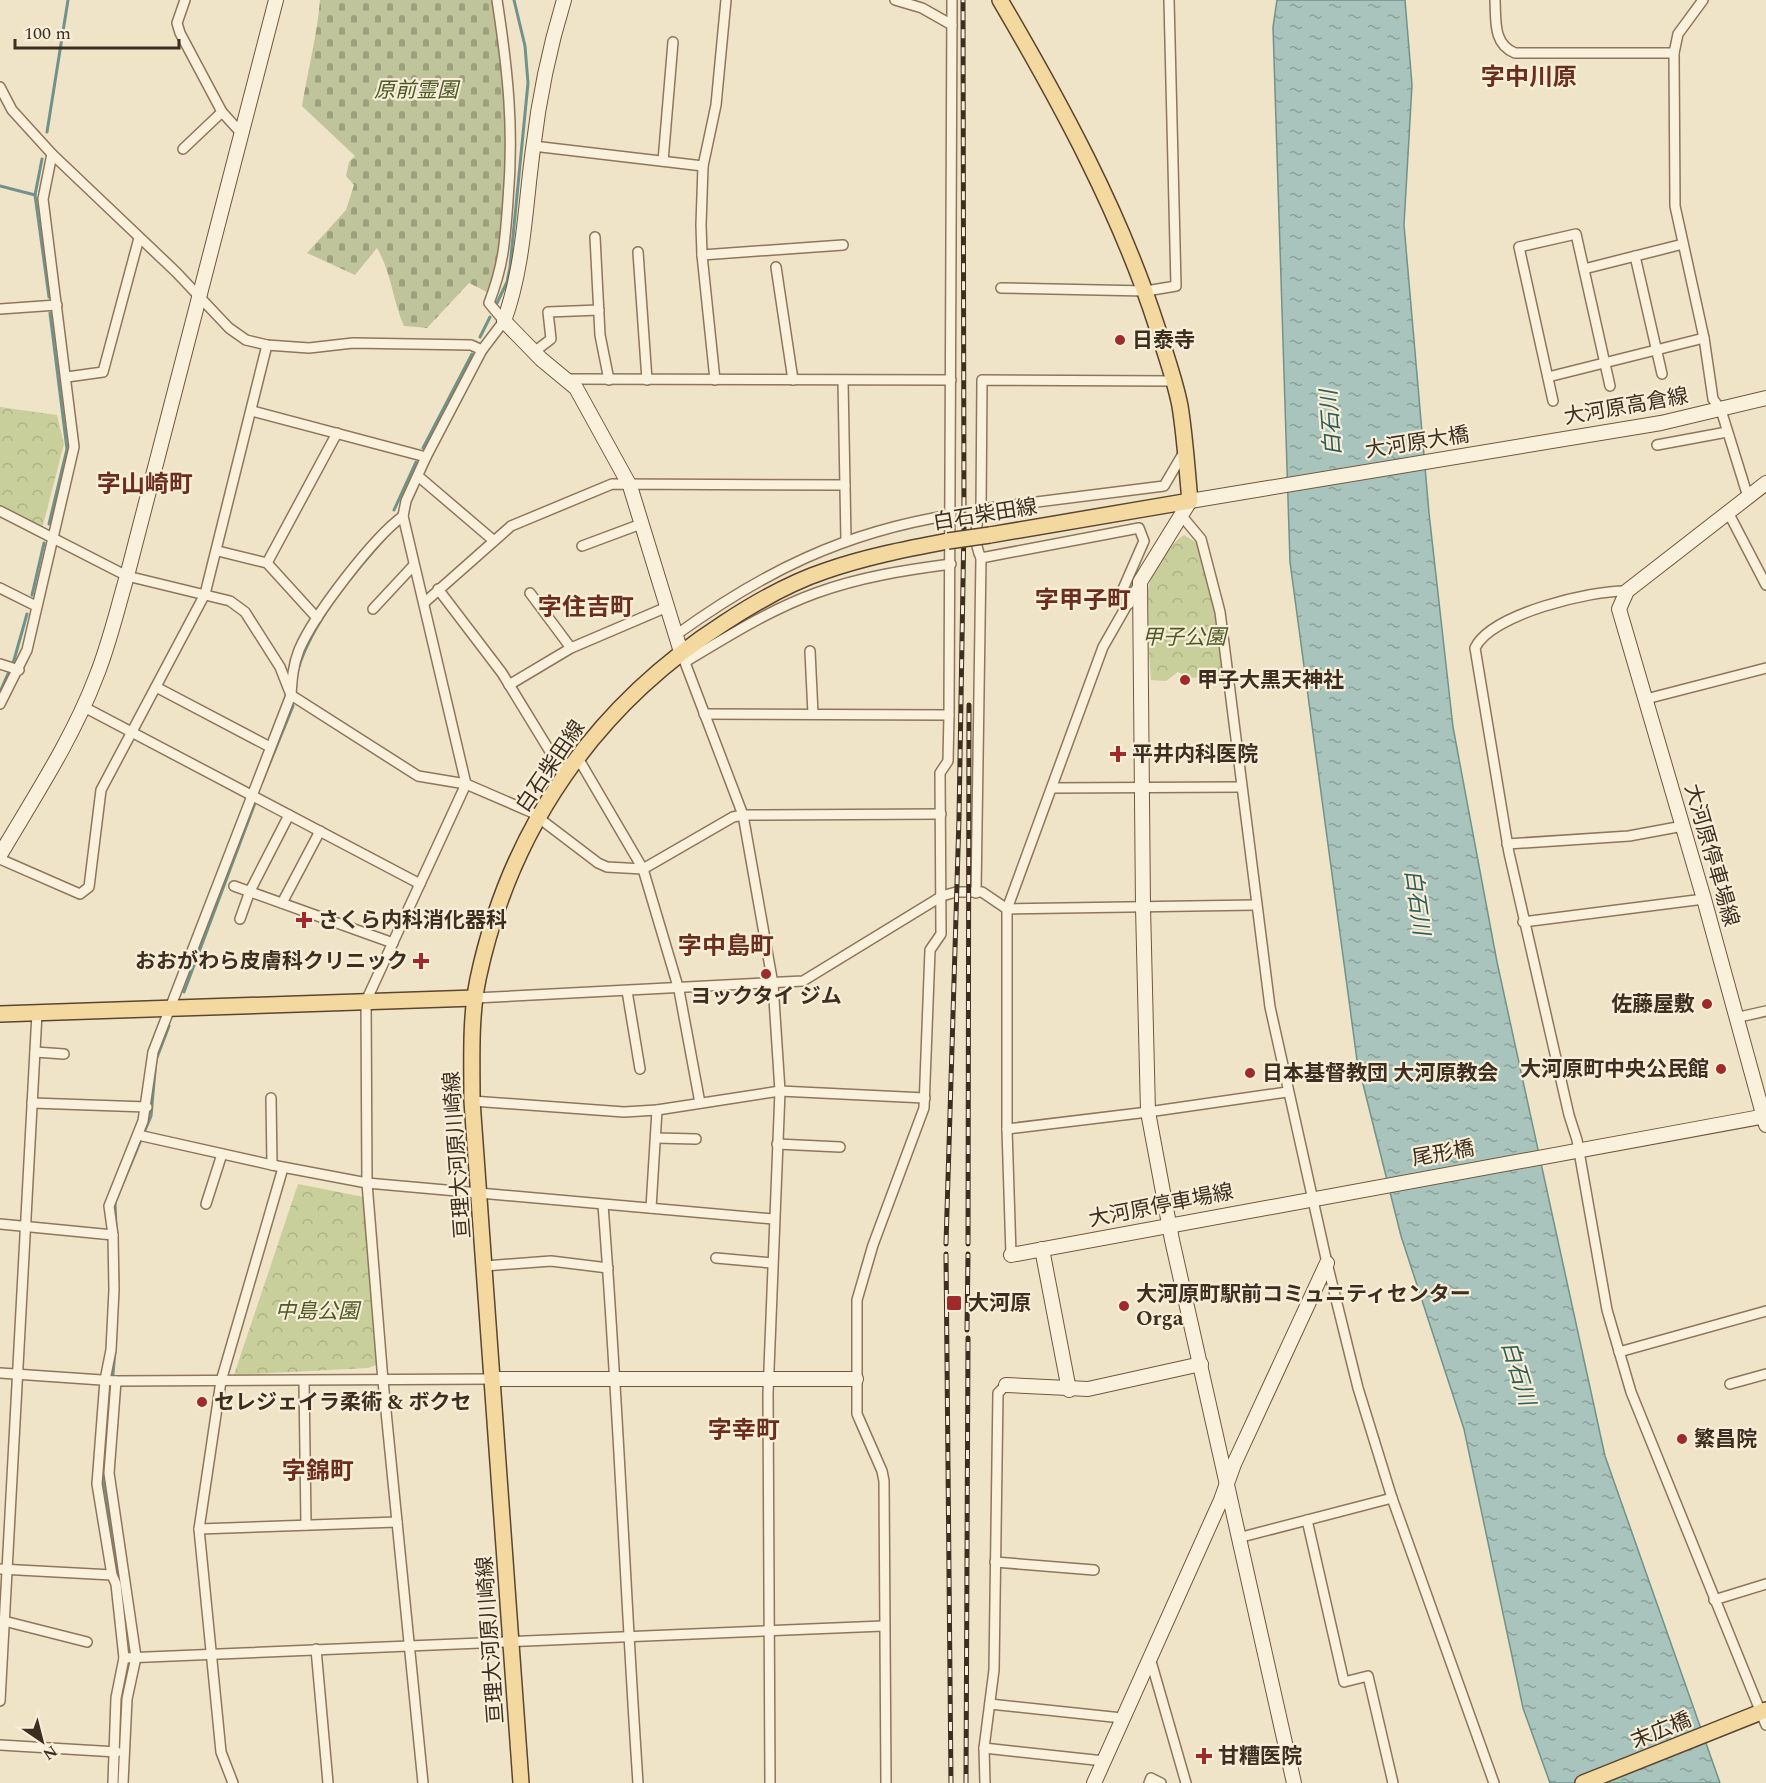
<svg xmlns="http://www.w3.org/2000/svg" width="1766" height="1783" font-family="Spectral,'Noto Sans JP',serif">
	<defs>
		<pattern id="cemetery-stones" width="16" height="16" patternUnits="userSpaceOnUse" patternTransform="scale(1.5)"><rect width="16" height="16" fill="#bfc49a"/><path d="M2 7V4a2 2 0 0 1 4 0v3zM10 15v-3a2 2 0 0 1 4 0v3z" fill="#9ca07d"/></pattern>
		<pattern id="park-crowns" width="20" height="18" patternUnits="userSpaceOnUse" patternTransform="scale(1.5)"><rect width="20" height="18" fill="#c9cf9b"/><path d="M2 6a3 3 0 1 1 6 0M12 15a3 3 0 1 1 6 0" fill="none" stroke="#aeb285"/></pattern>
		<pattern id="water-ripples" width="26" height="14" patternUnits="userSpaceOnUse" patternTransform="scale(1.5)"><rect width="26" height="14" fill="#a9c4bc"/><path d="M2 4q2-2 4 0t4 0M15 11q2-2 4 0t4 0" fill="none" stroke="#8ba098"/></pattern>
	</defs>
	<rect width="100%" height="100%" fill="#f0e4c8"/>
	<path fill="url(#cemetery-stones)" d="M 320,0 L 493,0 C 510,77 519,220 487,292 L 469,283 L 427,328 L 404,326 C 392,299 392,274 377,248 L 355,275 L 307,253 L 346,210 L 354,185 L 346,176 L 349,162 L 355,156 L 302,106 C 308,70 317,36 320,0 Z"/>
	<g fill="url(#park-crowns)">
		<polygon points="0,407 57,415 64,444 42,529 0,507"/>
		<path d="M 1184,535 L 1197,543 C 1212,587 1219,629 1224,676 L 1189,678 L 1178,672 L 1166,681 L 1151,680 C 1150,659 1144,607 1148,590 C 1152,571 1168,545 1184,535 Z"/>
		<polygon points="298,1184 364,1197 379,1364 368,1368 234,1375"/>
	</g>
	<polygon fill="url(#water-ripples)" stroke="#6f938a" stroke-width="1.5" points="1277,0 1405,0 1412,85 1404,225 1429,513 1453,727 1497,962 1605,1456 1720,1783 1550,1783 1523,1708 1464,1429 1401,1236 1357,1060 1290,562 1273,27"/>
	<g fill="none" stroke-linecap="round" stroke-linejoin="round">
		<g stroke="#6f938a" stroke-width="3">
			<polyline points="47,132 68,0"/>
			<polyline points="42,159 35,195 49,297"/>
			<polyline points="0,186 35,195"/>
			<polyline points="497,303 507,282 510,267 528,83 525,46 514,0"/>
			<polyline points="480,337 490,317"/>
			<polyline points="423,448 472,354"/>
			<polyline points="394,510 416,462"/>
			<polyline points="49,524 67,449 50,313"/>
			<polyline points="32,595 44,543"/>
			<path d="M 298,669 C 313,621 352,575 385,538"/>
			<polyline points="0,692 14,660 27,614"/>
			<polyline points="262,782 293,706"/>
			<polyline points="184,992 255,803"/>
			<polyline points="118,1281 115,1202 151,1116 156,1060 169,1026"/>
			<polyline points="113,1374 115,1351"/>
			<polyline points="110,1388 103,1477 120,1585"/>
		</g>
		<g stroke="#8d765c" stroke-width="12">
			<g id="street">
				<polyline points="185,0 177,23 180,33 222,112 242,134"/>
				<polyline points="726,0 716,105 703,166 701,225 702,255 843,245"/>
				<polyline points="895,0 922,8 952,25"/>
				<path d="M 1495,0 C 1496,21 1493,44 1515,53 L 1674,53"/>
				<polyline points="1703,0 1678,34 1674,53 1675,206 1704,338 1713,399 1721,410 1748,497"/>
				<polyline points="0,87 12,110 52,154 176,272 229,328 246,340 267,345 309,348 353,343 471,345 482,350"/>
				<polyline points="533,146 703,166"/>
				<polyline points="183,149 222,112"/>
				<polyline points="663,161 673,42"/>
				<polyline points="595,237 600,335 609,380"/>
				<polyline points="638,252 647,380"/>
				<polyline points="702,255 715,380"/>
				<polyline points="1635,256 1662,374"/>
				<polyline points="776,267 793,380"/>
				<polyline points="1584,269 1683,244"/>
				<polyline points="1001,288 1146,291 1176,286 1169,0"/>
				<polyline points="0,309 57,305"/>
				<polyline points="534,352 551,339 548,312 599,310"/>
				<polyline points="67,377 103,372 139,238"/>
				<polyline points="1548,377 1704,338"/>
				<polyline points="568,379 951,380"/>
				<polyline points="843,381 846,540"/>
				<polyline points="1553,401 1519,247 1576,234 1610,386"/>
				<polyline points="252,411 426,457"/>
				<polyline points="1657,445 1727,432"/>
				<polyline points="418,476 493,540"/>
				<polyline points="981,509 1164,486 1184,452"/>
				<polyline points="0,511 127,576 230,601 245,612 280,667 291,695 418,776 466,784 531,812 598,863 607,867 643,869 733,817 743,815 941,814"/>
				<polyline points="1728,512 1766,585"/>
				<polyline points="1181,515 1201,539 1220,612 1270,1007 1327,1263 1358,1388 1392,1498 1494,1783"/>
				<polyline points="582,546 641,524"/>
				<polyline points="218,551 267,563 317,618"/>
				<polyline points="981,558 1139,528 1144,541 1123,589 1129,604"/>
				<polyline points="267,563 337,433"/>
				<polyline points="0,588 36,606"/>
				<polyline points="438,589 502,673 565,776"/>
				<path d="M 1627,591 C 1591,590 1491,614 1475,648 L 1509,853 L 1569,1115 L 1577,1140 L 1607,1310 L 1631,1392 L 1766,1725"/>
				<polyline points="530,593 571,648"/>
				<polyline points="424,603 511,526 612,484 845,485"/>
				<polyline points="373,609 413,566"/>
				<path d="M 676,635 C 763,572 844,532 951,515"/>
				<polyline points="810,651 813,714"/>
				<polyline points="681,652 743,815 773,984 780,1091 768,1394 770,1783"/>
				<path d="M 685,662 C 727,637 769,610 816,593 C 860,577 905,570 951,564"/>
				<polyline points="0,664 19,670"/>
				<polyline points="509,685 571,648 667,607"/>
				<polyline points="156,687 270,747"/>
				<polyline points="1646,699 1766,668"/>
				<polyline points="0,704 27,650 74,447 43,199 52,154"/>
				<polyline points="84,707 420,884"/>
				<polyline points="704,714 949,715"/>
				<polyline points="578,758 643,869 679,990 700,1103"/>
				<polyline points="1052,788 1241,787"/>
				<polyline points="1507,844 1629,836 1683,826"/>
				<polyline points="0,859 80,894 89,887 101,790 205,594 267,345"/>
				<polyline points="234,886 393,943"/>
				<path d="M 976,893 L 981,558 C 974,543 975,526 981,511 L 982,380 L 1173,381"/>
				<polyline points="282,903 320,831"/>
				<polyline points="240,919 250,891 289,815"/>
				<polyline points="1523,922 1704,899"/>
				<polyline points="627,991 640,1069"/>
				<polyline points="475,998 803,981 942,896 956,892 982,892 1007,909 1255,905"/>
				<polyline points="1735,1018 1766,1011"/>
				<polyline points="35,1052 64,1054"/>
				<polyline points="271,1098 272,1165"/>
				<polyline points="472,1101 624,1112 657,1110 780,1091 925,1098"/>
				<polyline points="32,1103 147,1107"/>
				<polyline points="1007,1129 1148,1112 1287,1092"/>
				<polyline points="138,1135 272,1165 367,1183 773,1219"/>
				<polyline points="656,1138 696,1139"/>
				<polyline points="777,1144 840,1147"/>
				<polyline points="206,1204 222,1154"/>
				<path d="M 603,1205 C 618,1397 625,1590 638,1783"/>
				<polyline points="651,1208 657,1110"/>
				<polyline points="0,1224 113,1235"/>
				<polyline points="1011,1255 1007,1129 1007,909 1103,647 1139,584"/>
				<polyline points="716,1258 772,1263"/>
				<polyline points="485,1266 551,1261 608,1268"/>
				<polyline points="1619,1352 1766,1311"/>
				<polyline points="0,1373 116,1381 491,1379"/>
				<polyline points="116,1381 109,1473 136,1657 127,1699 123,1783"/>
				<polyline points="304,1381 306,1525"/>
				<polyline points="1730,1384 1766,1374"/>
				<polyline points="1307,1520 1344,1682 1368,1676 1393,1783"/>
				<polyline points="199,1529 397,1522"/>
				<polyline points="1238,1538 1392,1498"/>
				<polyline points="995,1562 1094,1570"/>
				<polyline points="0,1569 112,1575"/>
				<polyline points="1714,1600 1766,1584"/>
				<polyline points="4,1621 87,1642"/>
				<polyline points="316,1649 328,1783"/>
				<polyline points="124,1658 883,1626"/>
				<polyline points="1150,1658 1186,1783"/>
				<polyline points="0,1701 37,1013"/>
				<polyline points="990,1704 1122,1718"/>
				<polyline points="0,1745 117,1752"/>
				<polyline points="984,1748 1104,1761"/>
				<path d="M 113,1783 L 116,1698 L 124,1658 L 116,1584 L 112,1575 L 97,1484 L 105,1380 L 111,1350 L 114,1290 L 113,1235 L 109,1206 L 143,1121 L 153,1052 L 291,695 C 292,679 293,665 299,650 C 314,615 372,539 403,516"/>
				<polyline points="233,1783 221,1752 199,1529 221,1381 283,1168"/>
				<path d="M 423,1783 L 383,1381 L 367,1183 L 366,1001 L 466,784 L 403,516 L 406,501 L 426,457 L 482,350 L 504,321 L 489,303 C 504,264 505,241 508,200 C 514,129 508,71 497,0"/>
				<polyline points="886,1783 884,1481 882,1471 857,1414 857,1300 873,1245 924,1108 930,950 941,934 940,773 948,761 949,715 952,0"/>
				<polyline points="985,1783 984,1748 994,1670 998,1393 1006,1385"/>
				<polyline points="1149,1783 1151,1778 1161,1783"/>
			</g>
		</g>
		<g stroke="#6f573f" stroke-width="16">
			<g id="secondary">
				<path d="M 564,0 C 549,49 539,98 533,149 C 525,207 524,266 504,321 L 541,359 L 576,388 L 630,486 L 681,652"/>
				<polyline points="1766,483 1627,591 1619,609 1704,899 1766,1125"/>
				<path d="M 0,855 C 34,797 72,740 96,677 C 109,645 117,610 127,576 L 276,0"/>
				<polyline points="1042,1249 1069,1390"/>
				<polyline points="1011,1255 1766,1116"/>
				<polyline points="491,1379 856,1379"/>
				<polyline points="1006,1385 1088,1389 1201,1364"/>
				<polyline points="1094,1783 1221,1500 1234,1464 1327,1263"/>
				<polyline points="1294,1783 1172,1240 1148,1112 1143,907 1140,582 1190,501 1661,423 1766,398"/>
			</g>
		</g>
		<g stroke="#5b4430" stroke-width="18">
			<g id="primary">
				<path d="M 990,535 L 1190,501 C 1187,470 1185,437 1180,406 C 1175,380 1165,353 1157,327 C 1120,212 1061,104 1000,0"/>
				<polyline points="0,1014 475,998"/>
				<path d="M 521,1783 L 472,1101 C 472,1060 470,1018 478,979 C 510,828 595,706 724,623 C 756,602 789,583 825,571 C 865,557 906,549 948,541"/>
				<polyline points="1583,1783 1766,1710"/>
			</g>
		</g>
		<use href="#street" stroke="#faf1dc" stroke-width="9"/>
		<use href="#secondary" stroke="#faf1dc" stroke-width="14"/>
		<use href="#primary" stroke="#f3d9a0" stroke-width="15"/>
		<g stroke="#3d2e20" stroke-width="5">
			<g id="rail">
				<polyline points="946,1244 959,818 964,523 963,0"/>
				<polyline points="968,1244 969,705"/>
				<polyline points="946,1254 951,1783"/>
				<polyline points="967,1330 968,1254"/>
				<polyline points="966,1783 968,1338"/>
			</g>
		</g>
		<use href="#rail" stroke="#f7eed8" stroke-width="3" stroke-dasharray="9" stroke-linecap="butt"/>
		<g stroke="#5b4430" stroke-width="18" stroke-linecap="butt">
			<polyline id="primary-bridge" points="948,541 990,535"/>
		</g>
		<use href="#primary-bridge" stroke="#f3d9a0" stroke-width="15"/>
	</g>
	<g fill="#9e2a2b" stroke="#f7eed8" stroke-width="2">
		<circle cx="1120" cy="340" r="6"/>
		<circle cx="1185" cy="680" r="6"/>
		<path d="M1115 745h6v6h6v6h-6v6h-6v-6h-6v-6h6z"/>
		<path d="M301 911h6v6h6v6h-6v6h-6v-6h-6v-6h6z"/>
		<path d="M418 952h6v6h6v6h-6v6h-6v-6h-6v-6h6z"/>
		<circle cx="766" cy="974" r="6"/>
		<circle cx="1707" cy="1004" r="6"/>
		<circle cx="1721" cy="1069" r="6"/>
		<circle cx="1250" cy="1073" r="6"/>
		<rect x="946" y="1295" width="16" height="16" rx="3"/>
		<circle cx="1124" cy="1306" r="6"/>
		<circle cx="202" cy="1402" r="6"/>
		<circle cx="1682" cy="1439" r="6"/>
		<path d="M1201 1747h6v6h6v6h-6v6h-6v-6h-6v-6h6z"/>
	</g>
	<g text-anchor="middle" stroke-width="4.5" stroke-linejoin="round" paint-order="stroke">
		<g font-size="21" font-style="italic" fill="#4d5a26" stroke="#f7eed8">
			<text x="416" y="97">原前霊園</text>
			<text x="1184" y="644">甲子公園</text>
			<text x="317" y="1318">中島公園</text>
		</g>
		<g font-size="21" font-weight="bold" fill="#3d2e20" stroke="#f7eed8" text-anchor="start">
			<text x="1132" y="347">日泰寺</text>
			<text x="1197" y="687">甲子大黒天神社</text>
			<text x="1132" y="761">平井内科医院</text>
			<text x="318" y="927">さくら内科消化器科</text>
			<text x="408" y="968" text-anchor="end">おおがわら皮膚科クリニック</text>
			<text x="766" y="1003" text-anchor="middle">ヨックタイ ジム</text>
			<text x="1695" y="1011" text-anchor="end">佐藤屋敷</text>
			<text x="1709" y="1076" text-anchor="end">大河原町中央公民館</text>
			<text x="1262" y="1080">日本基督教団 大河原教会</text>
			<text x="1136" y="1301">大河原町駅前コミュニティセンター<tspan x="1136" dy="24">Orga</tspan></text>
			<text x="968" y="1310">大河原</text>
			<text x="214" y="1409">セレジェイラ柔術 &amp; ボクセ</text>
			<text x="1694" y="1446">繁昌院</text>
			<text x="1218" y="1763">甘糟医院</text>
		</g>
		<g font-size="21" fill="#3d2e20" stroke="#f7eed8">
			<text transform="translate(1626 406) rotate(-10)" y="7">大河原高倉線</text>
			<text transform="translate(1417 442) rotate(-9)" y="7">大河原大橋</text>
			<text transform="translate(985 514) rotate(-9)" y="7">白石柴田線</text>
			<text transform="translate(550 766) rotate(-56)" y="7">白石柴田線</text>
			<text transform="translate(1712 855) rotate(74)" y="7">大河原停車場線</text>
			<text transform="translate(1443 1153) rotate(-10)" y="7">尾形橋</text>
			<text transform="translate(457 1155) rotate(-94)" y="7">亘理大河原川崎線</text>
			<text transform="translate(1161 1205) rotate(-11)" y="7">大河原停車場線</text>
			<text transform="translate(490 1640) rotate(-94)" y="7">亘理大河原川崎線</text>
			<text transform="translate(1661 1730) rotate(-22)" y="7">末広橋</text>
		</g>
		<g font-size="22" font-style="italic" fill="#2f5d5a" stroke="#f7eed8">
			<text transform="translate(1330 423) rotate(-94)" y="8">白石川</text>
			<text transform="translate(1418 902) rotate(82)" y="8">白石川</text>
			<text transform="translate(1519 1373) rotate(73)" y="8">白石川</text>
		</g>
		<g font-size="24" font-weight="bold" fill="#6b2e1e" stroke="#f7eed8">
			<text x="1529" y="85">字中川原</text>
			<text x="145" y="492">字山崎町</text>
			<text x="1083" y="608">字甲子町</text>
			<text x="586" y="615">字住吉町</text>
			<text x="726" y="954">字中島町</text>
			<text x="744" y="1438">字幸町</text>
			<text x="318" y="1479">字錦町</text>
		</g>
	</g>
	<g transform="translate(42 1741) rotate(145)" stroke="#f7eed8" stroke-width="4.5" paint-order="stroke">
	<path d="M0-4.5L10 22L0 15L-10 22Z" fill="#3d2e20"/>
	<text y="-9" font-size="16" font-weight="bold" text-anchor="middle" fill="#3d2e20">N</text>
	</g>
	<path d="M15 39v9h164v-9" fill="none" stroke="#3d2e20" stroke-width="3"/>
	<text x="24" y="39" font-size="18" fill="#3d2e20" stroke="#f7eed8" stroke-width="4.5" paint-order="stroke">100 m</text>
</svg>
